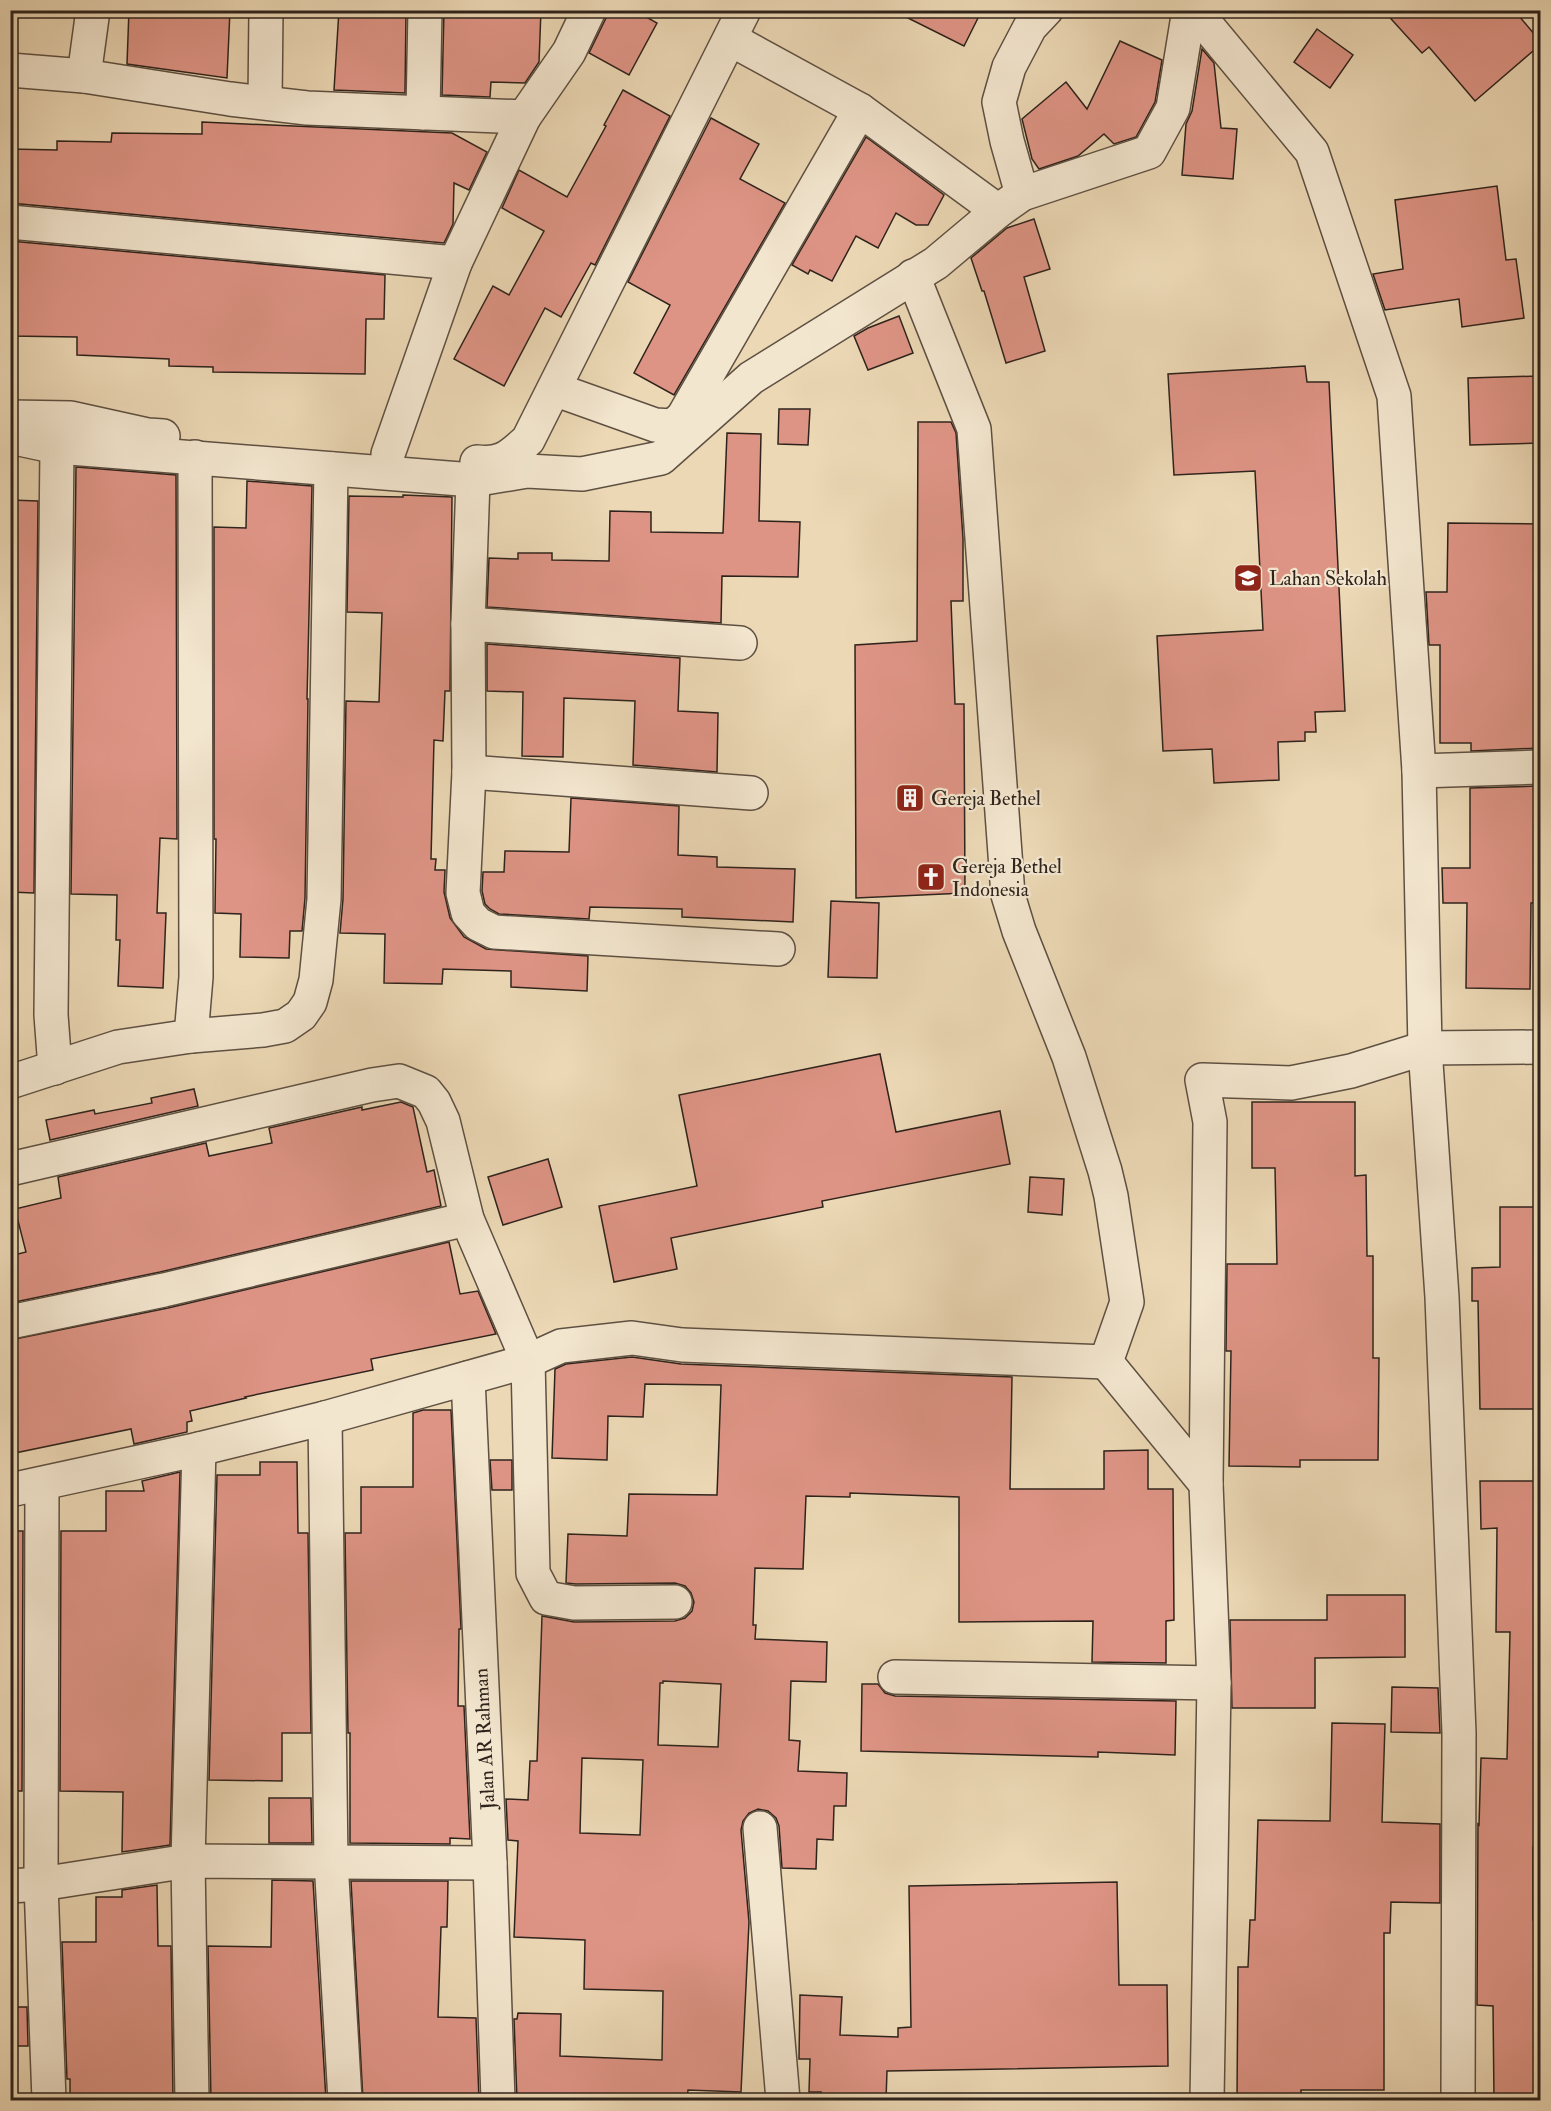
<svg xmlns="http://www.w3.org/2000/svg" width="1551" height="2111" font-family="'IM FELL Double Pica',serif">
	<rect width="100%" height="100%" fill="#ecd8b5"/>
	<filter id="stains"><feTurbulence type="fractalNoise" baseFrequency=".00333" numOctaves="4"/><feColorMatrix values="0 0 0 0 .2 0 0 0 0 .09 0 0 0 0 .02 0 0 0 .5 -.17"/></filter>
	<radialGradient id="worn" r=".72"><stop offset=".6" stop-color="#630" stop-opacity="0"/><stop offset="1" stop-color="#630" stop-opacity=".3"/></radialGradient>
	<g fill="#de9485" stroke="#2e231c" stroke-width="1.5" fill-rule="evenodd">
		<polygon points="129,10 230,10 227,78 127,64"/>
		<polygon points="339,10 406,10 405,93 334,90"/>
		<polygon points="444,10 541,10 539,62 525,83 491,82 490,97 442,95"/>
		<polygon points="607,10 634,10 657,23 629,75 589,53 606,18"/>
		<polygon points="892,10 982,10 964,46"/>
		<polygon points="1383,10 1514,10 1540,41 1540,45 1475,101 1429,47 1422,53"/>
		<polygon points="1317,29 1353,55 1330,88 1294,62"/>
		<polygon points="1120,41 1162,60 1155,102 1136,137 1114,144 1104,134 1078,156 1039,169 1032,159 1022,119 1066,82 1087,109"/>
		<polygon points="1202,49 1214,63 1221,128 1237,129 1233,179 1182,175 1186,124 1192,111"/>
		<polygon points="623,90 670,116 595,265 591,263 561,317 545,308 504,386 454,359 493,286 509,295 544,231 502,208 519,170 567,197 606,126 604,125"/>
		<polygon points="711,118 759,144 740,179 785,203 674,395 634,373 670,305 628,282"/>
		<polygon points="202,122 452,133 487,152 469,190 454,183 453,224 444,243 10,203 10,149 57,150 57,141 111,142 112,133 202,134"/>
		<polygon points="866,137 944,195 928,225 916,225 896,213 878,248 856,236 832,281 810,270 808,274 792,265"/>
		<polygon points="1497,186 1506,260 1516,259 1524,318 1462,327 1459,299 1385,310 1373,274 1403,269 1395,200"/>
		<polygon points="1034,219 1050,269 1024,277 1045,351 1006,363 984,291 982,291 971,258 1007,228"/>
		<polygon points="10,241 385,275 384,319 366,319 365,374 213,372 213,367 169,366 169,359 77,355 77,337 10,336"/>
		<polygon points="899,316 913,353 868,370 854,336 868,328"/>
		<polygon points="1305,366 1307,382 1329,382 1345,711 1315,712 1316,732 1305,732 1305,741 1278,742 1279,780 1214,783 1212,749 1163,751 1157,636 1263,630 1255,471 1174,475 1168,374"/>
		<polygon points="1538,376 1540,443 1470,445 1468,378"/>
		<polygon points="779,409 810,409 808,445 778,444"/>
		<polygon points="918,422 951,422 956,433 963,539 963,601 951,601 955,704 964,704 965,893 856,898 855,645 917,641"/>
		<polygon points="727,433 761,434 759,521 800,522 798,577 722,576 721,623 487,607 489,558 518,559 518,553 552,553 552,560 609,561 610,511 651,512 651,532 723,533"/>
		<polygon points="76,467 176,475 177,839 160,838 157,913 166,913 163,988 118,986 120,940 116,940 117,895 71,894"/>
		<polygon points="247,481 312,486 307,699 308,699 305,898 302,931 290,931 289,958 240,957 241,914 215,913 216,839 214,839 214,527 246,528"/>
		<polygon points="403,495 452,497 450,691 445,691 443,741 434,740 431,859 436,859 435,870 445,870 444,892 450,918 464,937 486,949 588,956 587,991 511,987 511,971 443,969 442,984 384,983 385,934 340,933 343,899 346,701 379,702 382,613 347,612 349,496 403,497"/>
		<polygon points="10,500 38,501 34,893 10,892"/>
		<polygon points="1448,523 1540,524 1540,748 1471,751 1471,743 1440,743 1440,645 1429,645 1426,592 1447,592"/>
		<polygon points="487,644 680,658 678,711 718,713 717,772 633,765 635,701 564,698 563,757 522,756 523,692 487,691"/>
		<polygon points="1540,786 1540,898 1535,898 1535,903 1531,903 1530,989 1466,988 1467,903 1443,903 1442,868 1470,868 1470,788"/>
		<polygon points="571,798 679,806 678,855 717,857 717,867 795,869 793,922 682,917 682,909 590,907 589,919 499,914 490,909 485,904 482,891 483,872 504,872 505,851 569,852"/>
		<polygon points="831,901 879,903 877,978 828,977"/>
		<polygon points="880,1054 896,1132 1000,1111 1010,1164 822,1201 823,1207 671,1238 677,1269 614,1282 599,1206 697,1186 679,1095"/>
		<polygon points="194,1089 198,1106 50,1140 46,1120 94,1110 95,1114 152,1103 151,1098"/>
		<polygon points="401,1102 413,1107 427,1172 434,1170 441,1206 160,1272 10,1303 10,1256 26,1252 15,1209 61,1198 58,1177 206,1143 209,1156 272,1143 269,1128 362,1107 362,1110"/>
		<polygon points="1252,1102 1355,1102 1355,1176 1366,1175 1367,1256 1373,1256 1373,1358 1379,1358 1378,1460 1300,1460 1300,1467 1229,1466 1231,1351 1226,1351 1227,1264 1277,1264 1275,1168 1252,1168"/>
		<polygon points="548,1159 562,1207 503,1225 488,1177"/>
		<polygon points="1030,1177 1064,1179 1062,1215 1028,1212"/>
		<polygon points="1500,1207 1540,1207 1540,1409 1480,1409 1478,1301 1472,1301 1472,1268 1500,1267"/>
		<polygon points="449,1242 460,1294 478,1291 496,1334 371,1359 373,1370 245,1397 246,1398 190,1411 192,1421 187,1422 187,1432 134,1444 131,1429 10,1454 10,1340 168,1308"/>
		<path d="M 632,1357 L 681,1364 L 1012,1377 L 1010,1489 L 1104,1489 L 1104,1451 L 1148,1450 L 1148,1489 L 1173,1489 L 1174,1620 L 1166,1621 L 1166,1663 L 1092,1662 L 1093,1621 L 959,1622 L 959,1497 L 850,1493 L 850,1497 L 806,1496 L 803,1569 L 755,1568 L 753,1625 L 756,1625 L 755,1639 L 827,1642 L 826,1682 L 791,1681 L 789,1740 L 800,1741 L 798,1771 L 847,1773 L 846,1806 L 834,1806 L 833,1840 L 817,1839 L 816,1869 L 782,1868 L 779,1826 L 776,1818 L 768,1811 L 758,1809 L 749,1813 L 743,1821 L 741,1830 L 749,1922 L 741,2092 L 688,2090 L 687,2100 L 517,2100 L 514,2019 L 517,2019 L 518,2013 L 561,2014 L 560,2056 L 662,2060 L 663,1991 L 584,1989 L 585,1940 L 514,1937 L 518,1841 L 508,1840 L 506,1799 L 528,1800 L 530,1761 L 537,1761 L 542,1616 L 574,1622 L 675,1621 L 685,1618 L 692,1611 L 694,1602 L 691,1593 L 685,1586 L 675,1583 L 576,1584 L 566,1583 L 568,1534 L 627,1536 L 629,1494 L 717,1495 L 721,1385 L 645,1384 L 643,1417 L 608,1416 L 607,1460 L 552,1458 L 555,1369 L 566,1364 ZM 663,1681 L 721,1684 L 718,1747 L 658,1745 L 660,1683 L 663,1683 ZM 582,1758 L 643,1760 L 640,1835 L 580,1833 Z"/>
		<polygon points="423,1410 451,1410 461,1629 459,1629 458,1706 464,1706 470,1839 450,1838 450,1844 350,1843 350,1733 348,1733 345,1533 361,1533 361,1487 413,1487 413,1413"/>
		<polygon points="490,1460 512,1460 512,1490 492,1490"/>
		<polygon points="260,1462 297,1462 298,1533 308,1533 311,1733 282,1733 282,1781 209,1780 217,1475 260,1475"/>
		<polygon points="180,1472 170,1845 122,1852 123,1792 60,1791 61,1531 106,1531 106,1491 144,1491 142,1481"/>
		<polygon points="1480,1481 1540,1481 1540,1847 1533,1847 1533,1920 1540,1920 1540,2100 1494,2100 1493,2006 1477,2005 1478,1824 1479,1825 1481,1758 1507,1759 1510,1632 1496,1632 1497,1528 1481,1529"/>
		<polygon points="10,1531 23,1531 22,1791 10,1791"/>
		<polygon points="1327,1595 1405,1595 1405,1657 1315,1658 1315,1708 1232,1708 1230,1620 1327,1620"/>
		<polygon points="862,1684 878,1684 885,1693 895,1696 1176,1701 1175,1755 1098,1752 1098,1757 861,1751"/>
		<polygon points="1392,1687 1438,1688 1440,1733 1391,1732"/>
		<polygon points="1332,1723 1385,1724 1382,1822 1440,1824 1440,1903 1391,1902 1390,1933 1384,1933 1384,2090 1301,2090 1301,2100 1237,2100 1238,1967 1248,1967 1250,1920 1255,1920 1258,1820 1330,1821"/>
		<polygon points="269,1798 311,1798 312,1843 269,1843"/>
		<polygon points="272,1880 313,1881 326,2100 211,2100 208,1946 271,1947"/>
		<polygon points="351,1881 448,1881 447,1927 441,1927 438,2017 476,2018 479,2100 363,2100"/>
		<polygon points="1117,1882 1119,1985 1167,1985 1168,2066 887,2071 886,2100 821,2100 821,2092 809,2092 810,2059 799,2059 800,1995 842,1997 840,2035 898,2037 898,2028 911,2027 909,1886"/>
		<polygon points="157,1885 158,1946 171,1946 173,2100 70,2100 70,2079 67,2079 62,1942 96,1942 96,1897 122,1897 122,1890"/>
		<polygon points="10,2007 27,2007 28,2046 10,2046"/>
	</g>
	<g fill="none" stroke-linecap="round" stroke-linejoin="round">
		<g stroke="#5e5042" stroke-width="36">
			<g id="minor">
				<polyline points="1194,10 1312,152 1394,396 1419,771 1425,1048 1442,1297 1459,1733 1458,2100"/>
				<polyline points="730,39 860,110 998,211"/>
				<polyline points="10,70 84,76 230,99 307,108 524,117"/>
				<polyline points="84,76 93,10"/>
				<polyline points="265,102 266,10"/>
				<polyline points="423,113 425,10"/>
				<polyline points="1022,194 1007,141 999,102 1009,67 1030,27 1046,10"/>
				<polyline points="10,222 455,263"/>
				<polyline points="913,276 974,429 1008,895 1019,931 1069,1057 1105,1171 1111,1196 1127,1302 1106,1362 1206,1484"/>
				<polyline points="554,389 655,425 673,426 683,417 860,110"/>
				<polyline points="10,417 71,418 148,435 163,436"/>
				<polyline points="10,437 57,447 473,480 527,471 582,474 661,458 751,378 936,263 998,211 1022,194 1149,152 1173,108 1189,10"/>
				<polyline points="388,454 455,263 524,117 569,52 589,10"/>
				<path d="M 477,462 C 502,465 510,456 528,440 L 744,10"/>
				<polyline points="473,480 468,624 469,772 463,893 468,913 478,924 494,932 778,949"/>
				<polyline points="468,624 740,643"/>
				<polyline points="1419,771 1540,767"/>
				<polyline points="469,772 751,793"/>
				<polyline points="191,1036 196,977 195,457"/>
				<polyline points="55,1068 51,1015 57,447"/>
				<polyline points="10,1082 118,1047 191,1036 263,1030 285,1026 301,1015 310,1002 316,980 324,899 331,469"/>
				<polyline points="10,1169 372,1085 399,1081 426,1092 434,1102 443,1121 467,1219 528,1361 533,1573 546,1598 574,1603 675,1602"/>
				<polyline points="10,1322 164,1290 467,1219"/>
				<polyline points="468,1378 490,1863 498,2100"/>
				<polyline points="325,1418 331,1861 345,2100"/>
				<polyline points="42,1484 41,1884 49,2100"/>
				<polyline points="10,1490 199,1449 325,1418 528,1361 561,1346 632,1338 682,1345 1106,1362"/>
				<polyline points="895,1677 1214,1683"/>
				<polyline points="760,1828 783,2100"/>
				<polyline points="10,1886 41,1884 188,1861 490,1863"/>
				<polyline points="192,2100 188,1861 199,1449"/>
				<polyline points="1207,2100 1214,1683 1206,1484 1210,1122 1202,1080 1291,1083 1351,1071 1425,1048 1540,1047"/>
			</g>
		</g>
		<use href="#minor" stroke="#f3e6cf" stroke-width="33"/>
	</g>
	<defs>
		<g id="school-square" transform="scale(1.5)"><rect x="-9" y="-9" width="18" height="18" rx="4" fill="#8f2418" stroke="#f3e6cf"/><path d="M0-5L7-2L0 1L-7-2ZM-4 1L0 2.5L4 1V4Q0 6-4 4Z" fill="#fff"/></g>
		<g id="building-square" transform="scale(1.5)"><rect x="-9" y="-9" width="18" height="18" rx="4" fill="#8f2418" stroke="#f3e6cf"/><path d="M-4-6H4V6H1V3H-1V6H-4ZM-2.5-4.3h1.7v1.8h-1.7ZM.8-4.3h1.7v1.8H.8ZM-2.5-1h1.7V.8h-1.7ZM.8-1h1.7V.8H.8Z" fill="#fff"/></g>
		<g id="church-square" transform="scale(1.5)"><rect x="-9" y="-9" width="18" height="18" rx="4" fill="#8f2418" stroke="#f3e6cf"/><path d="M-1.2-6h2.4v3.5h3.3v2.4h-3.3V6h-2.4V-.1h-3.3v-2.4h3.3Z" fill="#fff"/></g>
	</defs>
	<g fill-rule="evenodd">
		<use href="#school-square" x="1248" y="578"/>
		<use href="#building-square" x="910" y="798"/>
		<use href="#church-square" x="931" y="877"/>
	</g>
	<g text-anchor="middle" stroke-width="4.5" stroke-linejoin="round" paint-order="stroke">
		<g font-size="20" fill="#2e231c" stroke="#f3e6cf" text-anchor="start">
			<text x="1269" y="585">Lahan Sekolah</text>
			<text x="931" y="805">Gereja Bethel</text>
			<text x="952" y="873">Gereja Bethel<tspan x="952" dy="23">Indonesia</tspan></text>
		</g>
		<g font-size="20" fill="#2e231c" stroke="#f3e6cf">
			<text transform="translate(484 1739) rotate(-93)" y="7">Jalan AR Rahman</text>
		</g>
	</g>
	<rect width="1551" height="2111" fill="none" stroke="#ecd8b5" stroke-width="36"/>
	<rect x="12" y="12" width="1527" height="2087" fill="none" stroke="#2e231c" stroke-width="3"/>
	<rect x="18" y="18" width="1515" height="2075" fill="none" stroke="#2e231c" stroke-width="1.5"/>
	<rect width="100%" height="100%" filter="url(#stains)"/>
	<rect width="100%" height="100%" fill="url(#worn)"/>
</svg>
